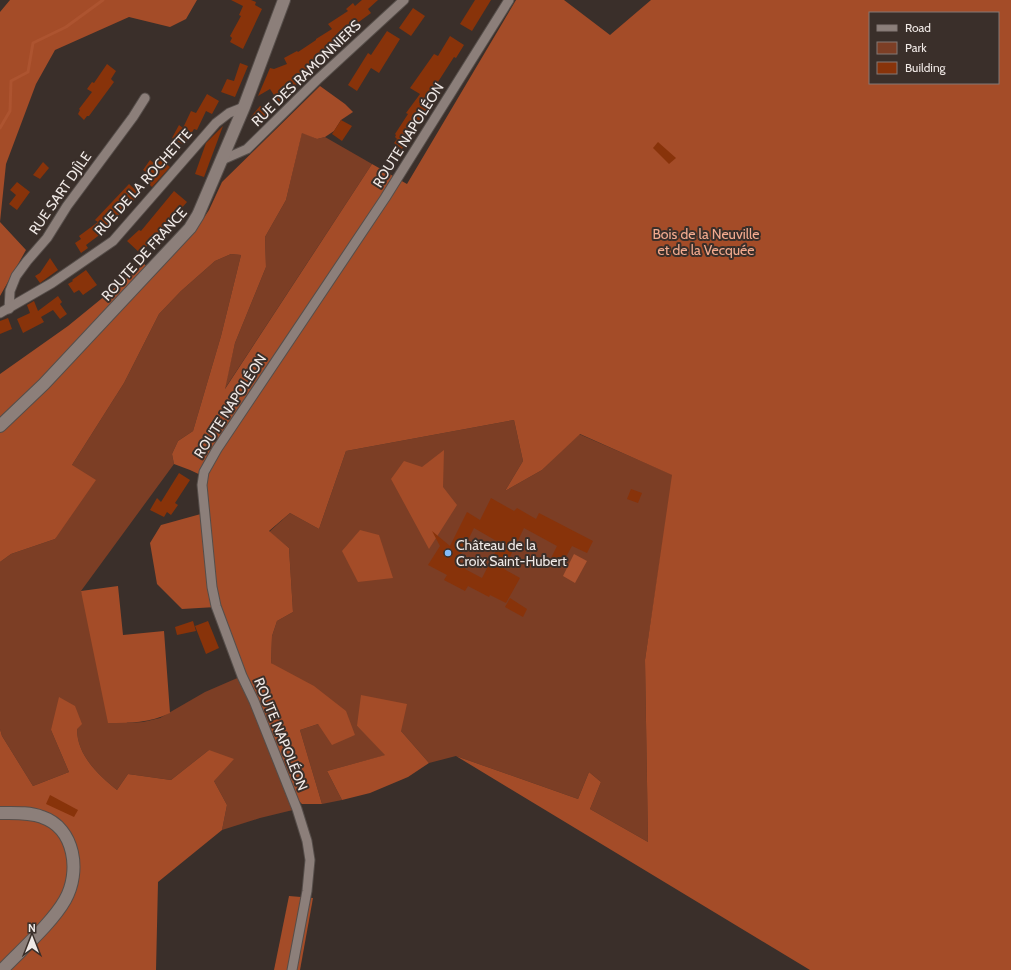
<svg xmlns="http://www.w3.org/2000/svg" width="1011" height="970" font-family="Cabin,sans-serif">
	<rect width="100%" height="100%" fill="#3a2f2a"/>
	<g fill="#7c3e25">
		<polygon points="302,132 317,139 325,137 372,164 224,390 235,343 266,267 265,237 286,200"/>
		<path d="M 231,254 L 241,255 L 221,336 L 193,431 L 178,441 L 172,454 L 174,464 L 81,591 L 127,723 L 143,722 L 160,718 L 205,692 L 242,676 L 297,809 L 260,818 L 222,830 L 227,805 L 214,781 L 209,750 L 171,780 L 128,774 L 117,790 C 98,775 77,755 77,729 L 51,730 L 69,772 L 33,786 L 2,736 L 0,729 L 0,562 L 11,554 L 55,539 L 72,465 L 124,383 L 159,314 L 181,291 L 215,261 Z"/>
		<polygon points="514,420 523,461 505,491 542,470 579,434 673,475 645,660 648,842 590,809 601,782 589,772 578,799 456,756 429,763 401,731 357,726 386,755 327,771 342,800 322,804 300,730 318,724 355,735 271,663 272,636 277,621 293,612 289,548 269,532 290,513 319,529 346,451"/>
	</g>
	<g fill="#a44c28" fill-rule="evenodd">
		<polygon points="10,0 197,0 186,19 170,27 129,17 55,50 36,84 6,164 0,222 26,250 0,296 0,12"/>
		<path d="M 516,0 L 564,0 L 610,35 L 651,0 L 1011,0 L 1011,970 L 810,970 L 456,756 L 578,799 L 589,772 L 601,782 L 590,809 L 648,842 L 645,660 L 672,475 L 580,434 L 542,470 L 505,491 L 523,461 L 514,420 L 346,451 L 319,529 L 290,513 L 269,531 L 289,548 L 293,612 L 277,621 L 272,636 L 271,663 L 314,686 L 346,711 L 355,735 L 332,745 L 318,724 L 300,730 L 322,804 L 302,804 L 297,799 L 216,607 L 182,609 L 157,584 L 150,543 L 161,525 L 208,512 L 205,477 L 190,470 L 174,464 L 172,454 L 178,441 L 193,431 L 221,336 L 241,255 L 231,254 L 215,261 L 181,291 L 159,314 L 124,383 L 72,465 L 96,480 L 55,539 L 11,554 L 0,562 L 0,374 L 68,326 L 144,264 L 156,274 L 198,227 L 209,210 L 222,182 L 320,86 L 345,104 L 353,112 L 341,120 L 334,131 L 325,137 L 317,139 L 302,133 L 286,200 L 265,237 L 266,267 L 235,343 L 225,389 L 372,164 L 407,184 ZM 870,13 L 998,13 L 998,83 L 870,83 Z"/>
		<polygon points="444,450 443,487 457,505 429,549 391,479 404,461 422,467"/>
		<polygon points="360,530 379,535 393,578 358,582 342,551"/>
		<path d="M 118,586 L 123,635 L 164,631 L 170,713 C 150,723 130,723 108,723 L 81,591 Z"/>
		<polygon points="361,695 407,704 401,731 429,763 408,777 370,793 342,800 327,771 385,755 357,726"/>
		<path d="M 59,697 L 75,706 L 82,724 L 77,729 C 77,755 98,775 117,790 L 128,774 L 171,780 L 209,750 L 234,759 L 214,781 L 227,805 L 222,830 L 158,882 L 156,970 L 0,970 L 0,729 L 2,736 L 33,786 L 69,772 L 51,730 Z"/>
		<polygon points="289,896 313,898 300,970 274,970"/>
	</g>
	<polygon fill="#ad5430" points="574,554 587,561 575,583 563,576"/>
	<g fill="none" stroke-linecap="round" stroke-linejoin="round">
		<polyline stroke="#ad5430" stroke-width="3" points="0,128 10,111 11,81 28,72 33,43 66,27 103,0"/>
	</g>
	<g fill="#88330a" fill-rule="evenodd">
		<polygon points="231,0 251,0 256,2 255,5 262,9 243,49 230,42 232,38 230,36 241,16 239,15 243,6"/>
		<polygon points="362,0 378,0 368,9 371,13 341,35 343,40 307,65 312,74 303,79 304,81 295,85 297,89 289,96 279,103 270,89 258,96 270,68 274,69 287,64 284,58 297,51 298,52 316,40 316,39 332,29 328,24 348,11 346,9 353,3 355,6"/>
		<polygon points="475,0 491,0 472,31 460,24"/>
		<polygon points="413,8 425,16 411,36 399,28"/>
		<polygon points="387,31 400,39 379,73 371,68 357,91 348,85 368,53 371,55"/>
		<polygon points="450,36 464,45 456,58 454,57 436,85 424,107 428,109 402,149 394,143 397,139 395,137 396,135 395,134 408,114 406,113 420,94 410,88 434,54 438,56"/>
		<polygon points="240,63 248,66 235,97 221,92 227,79 234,81"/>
		<polygon points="107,64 116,71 111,79 114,82 89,116 87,116 84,120 78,114 80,110 79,109 92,92 87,89 92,82 94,83"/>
		<polygon points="207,94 219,101 212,114 206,111 197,130 194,129 184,145 172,138 179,125 183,128 191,111 196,113"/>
		<polygon points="260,106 270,113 260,126 250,118"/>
		<polygon points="341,120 352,126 342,141 332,134"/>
		<polygon points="223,126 204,177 195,174 206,143"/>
		<polygon points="658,142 676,158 669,164 653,148"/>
		<polygon points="160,159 170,167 152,187 146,181 149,174 143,170 150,160 156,165"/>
		<polygon points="43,162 49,168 40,179 33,175"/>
		<polygon points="17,182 30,192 17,210 9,204 16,195 10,190"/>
		<polygon points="129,184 140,194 98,236 86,245 88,248 81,253 75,243 81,239 79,236 98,222 95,220"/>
		<polygon points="174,191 187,202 159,234 140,253 127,241 139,230 141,231"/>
		<polygon points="50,258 58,270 40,283 35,276 40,273"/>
		<polygon points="86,270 97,285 83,295 79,290 74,293 68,284 73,281 72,280"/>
		<polygon points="58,296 62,302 60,304 67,314 60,319 53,310 41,317 44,322 23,333 17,319 30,313 27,305 34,301 38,311"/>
		<polygon points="8,318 12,329 0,334 0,321"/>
		<polygon points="179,473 190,480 175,503 178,505 171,515 167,512 164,517 150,510 157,498 161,502"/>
		<polygon points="631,489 642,493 638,503 627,499"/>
		<path d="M 491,498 L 514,511 L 517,508 L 536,519 L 539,513 L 593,541 L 587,553 L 572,546 L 562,564 L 551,558 L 557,546 L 524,528 L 504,569 L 520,578 L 506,603 L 490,595 L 489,597 L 468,586 L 465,591 L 444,580 L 447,575 L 428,565 L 440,546 L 432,531 L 450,546 L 467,512 L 480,520 ZM 474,528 L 500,543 L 482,578 L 465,569 L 466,565 L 458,560 Z"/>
		<polygon points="510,598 527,609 523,617 505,607"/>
		<polygon points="193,621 196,631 177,635 175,627"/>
		<polygon points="208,621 219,648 206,654 195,626"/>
		<polygon points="50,795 78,810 74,817 46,804"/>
	</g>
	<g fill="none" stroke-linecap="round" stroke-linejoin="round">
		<g stroke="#564e4a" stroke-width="11">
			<g id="minor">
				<polyline points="222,160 247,149 317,80 404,0"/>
				<polyline points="9,309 10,291 16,276 27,261 47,238 67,206 133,117 145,98"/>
				<polyline points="0,313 52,283 113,241 216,123 229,113 244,107"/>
				<polyline points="292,970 307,891 310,860 307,841 297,809 254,701 242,676 216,606 212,587 202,485 204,472 217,449 385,198 509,0"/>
			</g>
		</g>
		<g stroke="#564e4a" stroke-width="14">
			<g id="secondary">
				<polyline points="0,426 44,384 190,228 198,215 244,107 284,0"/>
				<path d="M 0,813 C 14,813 29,812 42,817 C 75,828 81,872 65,900 C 52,923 21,950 2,970"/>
			</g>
		</g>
		<use href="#minor" stroke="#8c7f7a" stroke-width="9"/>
		<use href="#secondary" stroke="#8c7f7a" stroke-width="12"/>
	</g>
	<circle fill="#83bcfb" stroke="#3a2f2a" stroke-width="1.5" cx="448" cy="553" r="4"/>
	<g text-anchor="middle" stroke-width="4" stroke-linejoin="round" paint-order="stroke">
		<g font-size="14" fill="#f0e9e6" stroke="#3a2f2a">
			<text transform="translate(306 73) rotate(-44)" y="5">RUE DES RAMONNIERS</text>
			<text transform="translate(408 135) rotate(-58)" y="5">ROUTE NAPOLÉON</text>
			<text transform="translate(143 182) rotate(-48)" y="5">RUE DE LA ROCHETTE</text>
			<text transform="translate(60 193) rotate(-55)" y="5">RUE SART DJÎLE</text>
			<text transform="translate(144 254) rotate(-48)" y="5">ROUTE DE FRANCE</text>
			<text transform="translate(230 406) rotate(-57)" y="5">ROUTE NAPOLÉON</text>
			<text transform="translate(281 734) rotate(68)" y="5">ROUTE NAPOLÉON</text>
		</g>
		<g font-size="14" fill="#f3ab8f" stroke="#3a2f2a">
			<text x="706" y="239">Bois de la Neuville<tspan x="706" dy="16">et de la Vecquée</tspan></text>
		</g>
		<g font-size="14" fill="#f0e9e6" stroke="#3a2f2a" text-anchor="start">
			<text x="456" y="550">Château de la<tspan x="456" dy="16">Croix Saint-Hubert</tspan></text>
		</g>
	</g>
	<rect x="869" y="12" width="130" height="72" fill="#3a2f2a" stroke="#837975"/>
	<rect x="877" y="25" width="20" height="6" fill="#8c7f7a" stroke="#837975"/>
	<text x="905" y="32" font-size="12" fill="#f0e9e6">Road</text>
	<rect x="877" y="42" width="20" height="12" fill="#7c3e25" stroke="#837975"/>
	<text x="905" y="52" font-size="12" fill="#f0e9e6">Park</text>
	<rect x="877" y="62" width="20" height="12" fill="#88330a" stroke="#837975"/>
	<text x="905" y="72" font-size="12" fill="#f0e9e6">Building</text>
	<g transform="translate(32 938)" stroke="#3a2f2a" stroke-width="3" paint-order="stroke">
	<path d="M0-3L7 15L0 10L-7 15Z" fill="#f0e9e6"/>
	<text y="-6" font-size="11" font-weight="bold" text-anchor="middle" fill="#f0e9e6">N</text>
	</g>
</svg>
